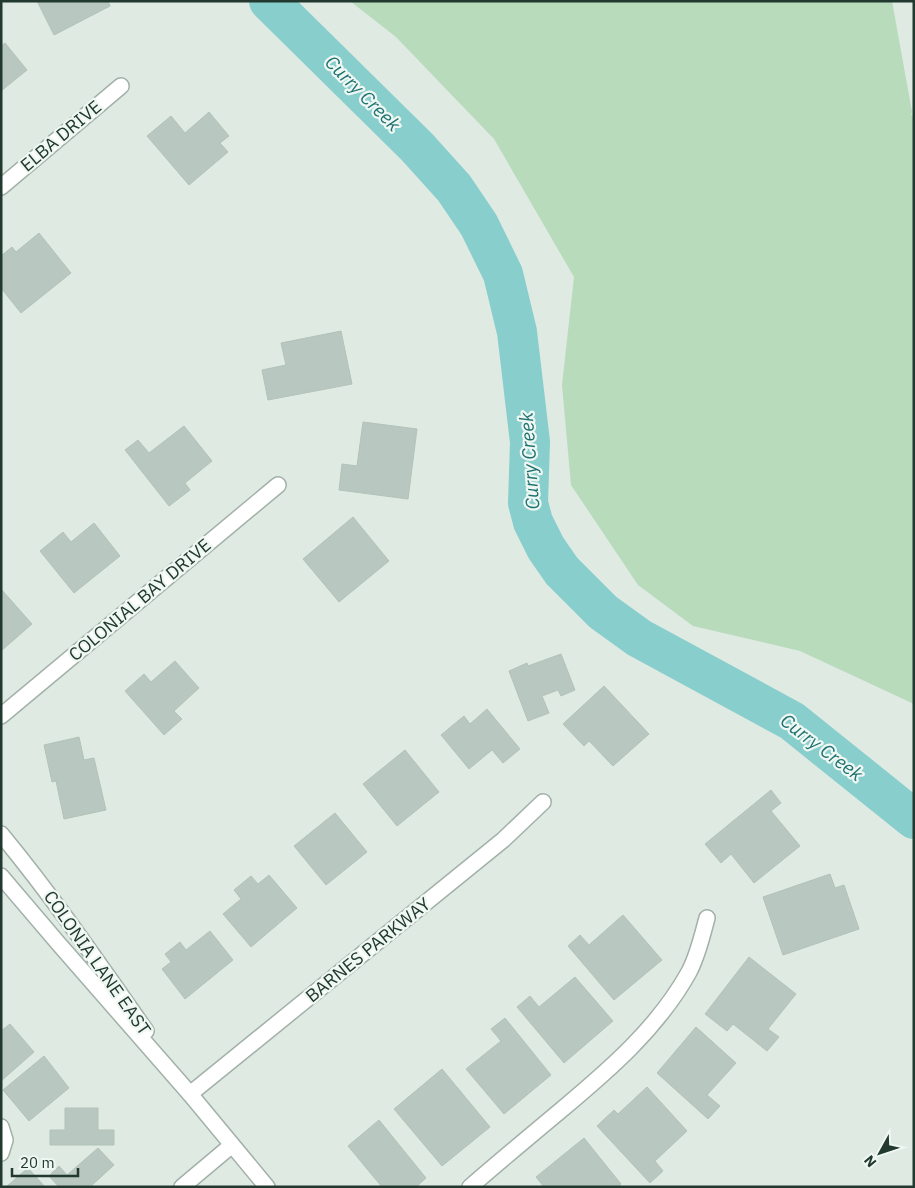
<svg xmlns="http://www.w3.org/2000/svg" width="915" height="1188" font-family="'IBM Plex Sans',sans-serif">
	<rect width="100%" height="100%" fill="#dfeae3"/>
	<polygon fill="#b8dbbc" points="350,1 892,1 912,112 911,115 914,117 914,704 800,651 693,626 638,585 571,485 562,385 574,277 494,139 396,37"/>
	<g fill="none" stroke-linecap="round" stroke-linejoin="round">
		<polyline stroke="#88cecd" stroke-width="40" points="269,1 417,147 454,188 479,225 503,274 517,332 530,442 528,503 533,522 546,548 562,571 603,612 639,638 792,721 914,819"/>
	</g>
	<g fill="#b8c7bf" stroke="#b2c3b9">
		<polygon points="37,1 108,1 110,6 54,35"/>
		<polygon points="5,43 27,70 1,91 1,46"/>
		<polygon points="209,112 229,136 220,143 228,152 189,185 147,136 171,116 185,133"/>
		<polygon points="39,233 71,273 21,313 1,288 1,256 12,247 16,252"/>
		<polygon points="341,331 352,384 268,400 262,370 286,365 281,343"/>
		<polygon points="363,422 417,429 408,499 339,490 342,464 357,466"/>
		<polygon points="184,426 212,461 185,483 190,490 169,506 125,450 138,440 149,453"/>
		<polygon points="353,517 389,561 339,602 303,559"/>
		<polygon points="94,523 120,556 74,593 40,551 63,532 71,542"/>
		<polygon points="1,589 32,624 1,651"/>
		<polygon points="561,654 575,690 561,696 558,690 542,696 549,713 528,721 509,671 527,663 528,666"/>
		<polygon points="175,661 199,688 174,711 182,719 164,735 125,691 144,674 151,682"/>
		<polygon points="604,686 649,734 613,766 589,741 584,746 563,724"/>
		<polygon points="487,709 520,749 503,763 492,750 469,769 441,735 464,716 470,724"/>
		<polygon points="79,737 84,760 94,758 106,810 64,819 56,781 52,782 44,745"/>
		<polygon points="405,750 439,792 397,826 363,784"/>
		<polygon points="771,790 781,803 771,811 800,846 754,883 731,854 721,863 705,844"/>
		<polygon points="335,813 367,852 326,885 294,846"/>
		<polygon points="830,874 835,888 844,885 859,929 783,955 763,897"/>
		<polygon points="269,875 297,908 251,947 223,914 241,899 234,890 251,876 258,884"/>
		<polygon points="623,915 662,960 614,1000 568,946 580,935 589,945"/>
		<polygon points="210,931 233,960 185,999 162,969 171,962 165,954 180,942 186,950"/>
		<polygon points="749,957 796,994 768,1029 779,1037 767,1051 733,1024 727,1031 705,1014"/>
		<polygon points="575,977 613,1021 564,1063 517,1007 530,996 539,1007"/>
		<polygon points="505,1018 551,1075 504,1114 466,1069 501,1041 491,1029"/>
		<polygon points="10,1024 34,1052 1,1081 1,1031"/>
		<polygon points="696,1027 736,1063 707,1095 720,1106 708,1119 657,1073"/>
		<polygon points="44,1056 69,1088 29,1121 3,1090"/>
		<polygon points="442,1069 490,1127 442,1166 394,1109"/>
		<polygon points="647,1087 687,1131 655,1161 663,1171 650,1183 597,1126 614,1110 618,1114"/>
		<polygon points="65,1108 98,1108 98,1130 114,1130 114,1145 50,1145 50,1130 65,1130"/>
		<polygon points="379,1120 426,1178 416,1187 382,1187 348,1146"/>
		<polygon points="584,1138 621,1184 618,1187 544,1187 536,1177"/>
		<polygon points="98,1148 114,1165 90,1187 59,1187 49,1176 59,1166 67,1175"/>
		<polygon points="28,1168 45,1187 6,1187"/>
	</g>
	<g fill="none" stroke-linecap="round" stroke-linejoin="round">
		<g stroke="#a2b1a9" stroke-width="18">
			<g id="minor">
				<polyline points="1,187 121,86"/>
				<polyline points="1,716 278,485"/>
				<polyline points="190,1094 503,840 543,802"/>
				<polyline points="1,1127 5,1140 1,1153"/>
				<polyline points="182,1187 232,1145"/>
				<path d="M 470,1187 C 500,1161 530,1136 560,1111 C 609,1070 658,1028 689,972 C 698,955 702,936 707,918"/>
			</g>
		</g>
		<g stroke="#a2b1a9" stroke-width="18">
			<g id="tertiary">
				<path d="M 1,834 C 53,897 99,964 146,1031"/>
				<polyline points="1,876 58,943 190,1094 267,1187"/>
			</g>
		</g>
		<use href="#minor" stroke="#fff" stroke-width="15"/>
		<use href="#tertiary" stroke="#fff" stroke-width="15"/>
	</g>
	<g text-anchor="middle" stroke-width="4.5" stroke-linejoin="round" paint-order="stroke">
		<g font-size="18" fill="#21392f" stroke="#eff7f2">
			<text transform="translate(61 136) rotate(-40)" y="6">ELBA DRIVE</text>
			<text transform="translate(140 600) rotate(-40)" y="6">COLONIAL BAY DRIVE</text>
			<text transform="translate(368 950) rotate(-39)" y="6">BARNES PARKWAY</text>
			<text transform="translate(97 963) rotate(55)" y="6">COLONIA LANE EAST</text>
		</g>
		<g font-size="19" font-style="italic" fill="#1e7272" stroke="#eff7f2">
			<text transform="translate(363 93) rotate(45)" y="7">Curry Creek</text>
			<text transform="translate(529 461) rotate(-94)" y="7">Curry Creek</text>
			<text transform="translate(822 747) rotate(37)" y="7">Curry Creek</text>
		</g>
	</g>
	<rect width="915" height="1188" fill="none" stroke="#21392f" stroke-width="5"/>
	<g transform="translate(880 1153) rotate(230)" stroke="#eff7f2" stroke-width="4" paint-order="stroke">
	<path d="M0-4L9 19L0 12L-9 19Z" fill="#21392f"/>
	<text y="-8" font-size="14" font-weight="bold" text-anchor="middle" fill="#21392f">N</text>
	</g>
	<path d="M12 1168v8h66v-8" fill="none" stroke="#21392f" stroke-width="2.5"/>
	<text x="20" y="1168" font-size="15" fill="#21392f" stroke="#eff7f2" stroke-width="4" paint-order="stroke">20 m</text>
</svg>
